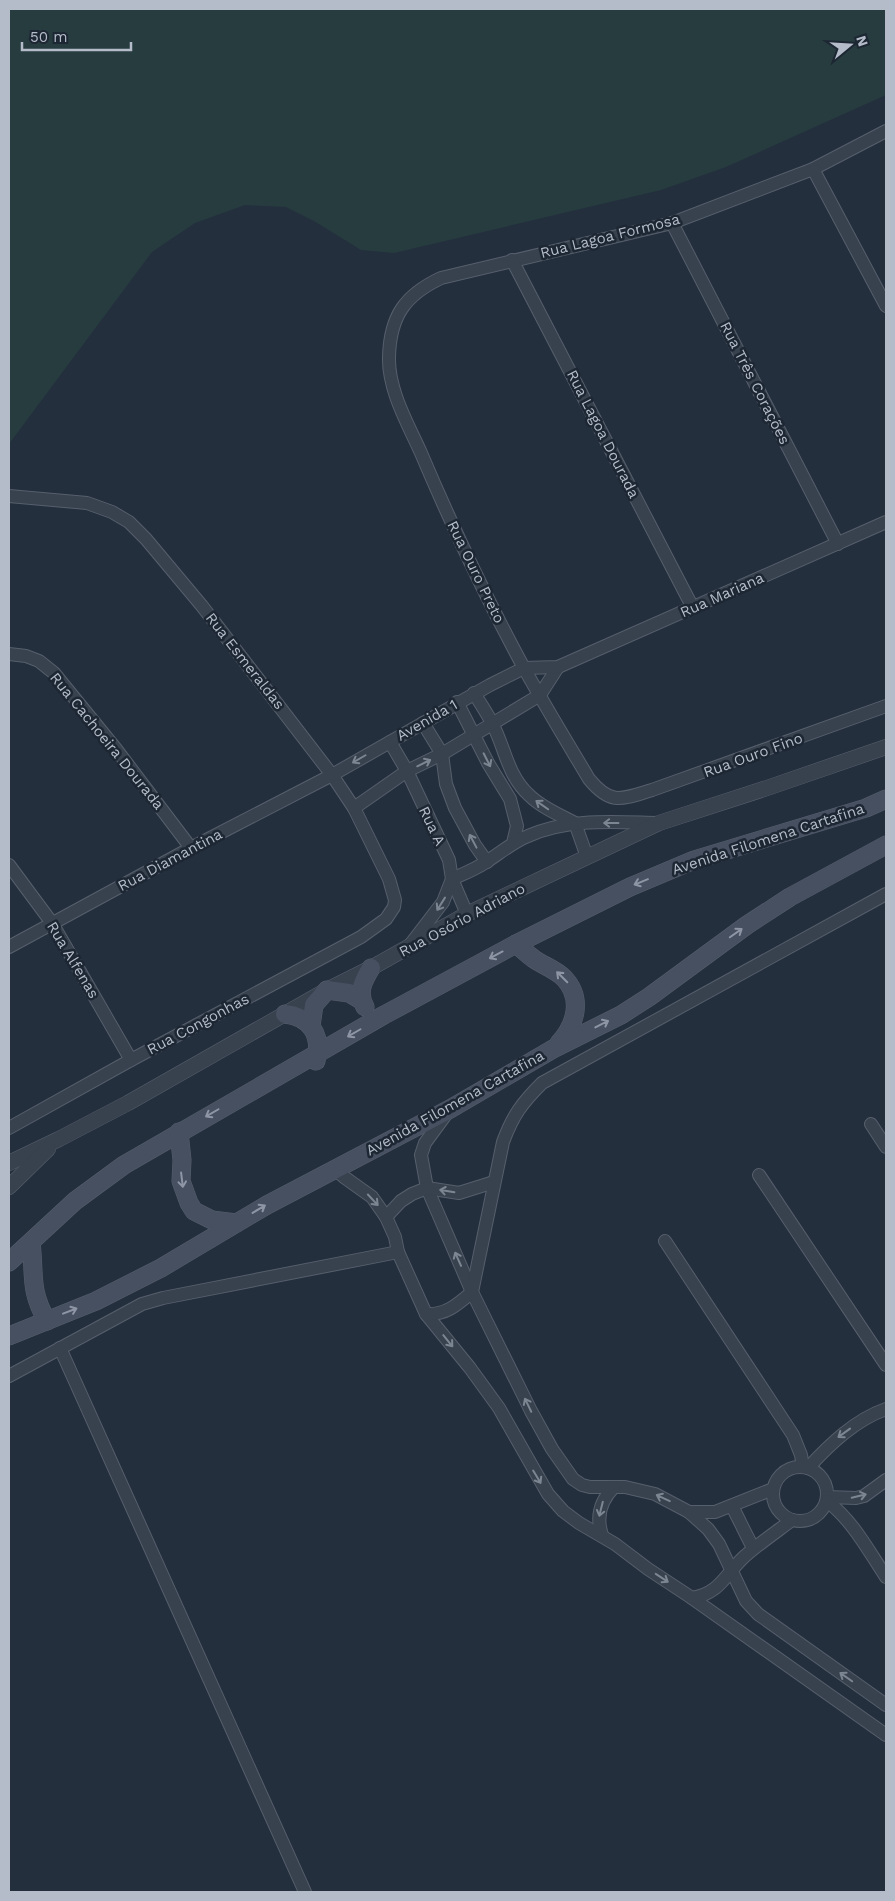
<svg xmlns="http://www.w3.org/2000/svg" width="895" height="1901" font-family="'Work Sans',sans-serif">
	<rect width="100%" height="100%" fill="#242f3e"/>
	<polygon fill="#263c3f" points="9,9 886,9 886,95 726,167 661,190 394,253 361,250 314,221 286,207 245,205 195,223 152,252 9,444"/>
	<g fill="none" stroke-linecap="round" stroke-linejoin="round">
		<g stroke="#565f6c" stroke-width="14">
			<g id="minor">
				<path d="M 886,131 L 813,169 L 672,223 L 441,278 C 405,295 390,316 389,357 C 388,390 408,424 421,453 C 452,526 486,598 524,668 C 545,706 567,742 589,779 C 611,806 622,799 652,790 L 886,706"/>
				<polyline points="813,169 886,306"/>
				<polyline points="672,223 838,544"/>
				<polyline points="512,260 693,608"/>
				<polyline points="9,496 87,503 112,512 129,522 146,539 202,606 332,775 354,808 389,879 395,900 394,907 386,919 361,937 131,1060 9,1128"/>
				<polyline points="9,654 26,656 39,661 54,673 116,749 191,848"/>
				<path d="M 474,693 C 480,703 487,713 492,723 C 505,747 507,775 529,795 C 542,808 560,815 575,823 L 587,857"/>
				<polyline points="457,702 488,763 510,799 517,826 513,843"/>
				<polyline points="423,723 442,754 446,784 455,808 475,845 487,862"/>
				<polyline points="390,742 407,771 449,860 452,879 467,914"/>
				<polyline points="354,808 407,771 442,754 540,695 558,667"/>
				<polyline points="9,865 52,923 131,1060"/>
				<path d="M 410,945 L 443,902 L 452,879 C 463,874 476,869 486,862 C 500,853 513,842 528,836 C 569,818 613,822 657,823"/>
				<polyline points="9,947 191,848 332,775 490,685 524,668 558,667 886,522"/>
				<polyline points="447,1113 425,1143 421,1155 427,1188 472,1292 531,1411 552,1449 573,1479 582,1485 590,1487 625,1487 655,1494 689,1512 708,1529 719,1544 746,1601 758,1614 886,1705"/>
				<polyline points="871,1124 886,1147"/>
				<polyline points="335,1169 344,1177 372,1197 386,1217 395,1237 398,1252 426,1314 470,1368 499,1408 548,1494 563,1511 579,1523 615,1544 648,1569 692,1598 886,1735"/>
				<polyline points="759,1175 886,1365"/>
				<polyline points="386,1217 401,1201 412,1194 427,1188 459,1193 494,1182"/>
				<polyline points="665,1241 793,1435 801,1455 803,1467"/>
				<path d="M 426,1314 C 446,1315 457,1305 472,1292 L 503,1142 C 513,1115 522,1103 542,1083 L 886,894"/>
				<polyline points="60,1348 305,1892"/>
				<polyline points="9,1376 142,1304 163,1298 398,1252"/>
				<circle cx="800" cy="1494" r="27"/>
				<path d="M 808,1468 C 830,1444 855,1420 886,1409"/>
				<polyline points="827,1497 856,1498 864,1496 886,1480"/>
				<path d="M 827,1501 C 853,1521 868,1550 886,1577"/>
				<polyline points="732,1506 753,1548"/>
				<polyline points="689,1512 715,1512 773,1489"/>
				<path d="M 602,1535 C 596,1517 600,1501 614,1487"/>
				<path d="M 692,1598 C 721,1593 725,1574 745,1556 C 760,1543 776,1532 792,1520"/>
			</g>
		</g>
		<g stroke="#565f6c" stroke-width="16">
			<g id="tertiary">
				<polyline points="9,1163 59,1139 128,1103 327,990 371,968 467,914 547,876 659,823 767,788 886,747"/>
				<polyline points="9,1187 48,1149"/>
			</g>
		</g>
		<g stroke="#565f6c" stroke-width="19">
			<g id="secondary">
				<path d="M 516,944 C 522,949 528,955 534,959 C 544,966 555,969 564,978 C 583,998 576,1025 559,1043"/>
				<path d="M 365,1007 C 357,992 363,981 371,968"/>
				<path d="M 285,1014 C 311,1017 322,1035 316,1061"/>
				<polyline points="311,1026 314,1005 327,990 349,993 361,1000"/>
				<polyline points="179,1132 182,1160 181,1181 189,1203 194,1211 212,1220 236,1223"/>
				<path d="M 31,1242 C 35,1275 29,1290 47,1321"/>
				<polyline points="9,1262 75,1201 124,1165 384,1015 516,944 630,887 694,860 866,808 886,799"/>
				<polyline points="9,1336 96,1301 161,1268 267,1205 450,1109 553,1049 621,1015 649,997 747,925 790,897 886,845"/>
			</g>
		</g>
		<use href="#minor" stroke="#38414e" stroke-width="12"/>
		<use href="#tertiary" stroke="#38414e" stroke-width="15"/>
		<use href="#secondary" stroke="#465061" stroke-width="18"/>
	</g>
	<defs><path id="oneway-shaft" d="M-6 0H5M1.5-3L5.5 0L1.5 3" fill="none" stroke-width="1.6" stroke-linecap="round" stroke-linejoin="round" transform="scale(1.25)"/></defs>
	<g stroke="#7c8592">
		<use href="#oneway-shaft" transform="translate(359 759) rotate(150)"/>
		<use href="#oneway-shaft" transform="translate(487 760) rotate(63)"/>
		<use href="#oneway-shaft" transform="translate(424 763) rotate(-26)"/>
		<use href="#oneway-shaft" transform="translate(542 805) rotate(-145)"/>
		<use href="#oneway-shaft" transform="translate(611 823) rotate(180)"/>
		<use href="#oneway-shaft" transform="translate(473 841) rotate(-118)"/>
		<use href="#oneway-shaft" transform="translate(441 904) rotate(122)"/>
		<use href="#oneway-shaft" transform="translate(447 1191) rotate(-171)"/>
		<use href="#oneway-shaft" transform="translate(373 1200) rotate(47)"/>
		<use href="#oneway-shaft" transform="translate(458 1259) rotate(-114)"/>
		<use href="#oneway-shaft" transform="translate(448 1341) rotate(51)"/>
		<use href="#oneway-shaft" transform="translate(528 1405) rotate(-116)"/>
		<use href="#oneway-shaft" transform="translate(844 1433) rotate(144)"/>
		<use href="#oneway-shaft" transform="translate(537 1477) rotate(59)"/>
		<use href="#oneway-shaft" transform="translate(859 1496) rotate(-13)"/>
		<use href="#oneway-shaft" transform="translate(663 1498) rotate(-155)"/>
		<use href="#oneway-shaft" transform="translate(601 1509) rotate(104)"/>
		<use href="#oneway-shaft" transform="translate(662 1578) rotate(33)"/>
		<use href="#oneway-shaft" transform="translate(846 1677) rotate(-145)"/>
	</g>
	<g stroke="#8e96a5">
		<use href="#oneway-shaft" transform="translate(641 882) rotate(158)"/>
		<use href="#oneway-shaft" transform="translate(736 933) rotate(-35)"/>
		<use href="#oneway-shaft" transform="translate(496 955) rotate(152)"/>
		<use href="#oneway-shaft" transform="translate(562 977) rotate(-135)"/>
		<use href="#oneway-shaft" transform="translate(602 1024) rotate(-27)"/>
		<use href="#oneway-shaft" transform="translate(354 1033) rotate(150)"/>
		<use href="#oneway-shaft" transform="translate(212 1113) rotate(150)"/>
		<use href="#oneway-shaft" transform="translate(182 1180) rotate(83)"/>
		<use href="#oneway-shaft" transform="translate(259 1209) rotate(-31)"/>
		<use href="#oneway-shaft" transform="translate(70 1311) rotate(-21)"/>
	</g>
	<g text-anchor="middle" stroke-width="5" stroke-linejoin="round" paint-order="stroke">
		<g font-size="15" fill="#b4bcc9" stroke="#1d2633">
			<text transform="translate(610 236) rotate(-14)" y="5">Rua Lagoa Formosa</text>
			<text transform="translate(755 383) rotate(63)" y="5">Rua Três Corações</text>
			<text transform="translate(603 434) rotate(63)" y="5">Rua Lagoa Dourada</text>
			<text transform="translate(476 572) rotate(64)" y="5">Rua Ouro Preto</text>
			<text transform="translate(722 595) rotate(-24)" y="5">Rua Mariana</text>
			<text transform="translate(245 661) rotate(52)" y="5">Rua Esmeraldas</text>
			<text transform="translate(427 720) rotate(-30)" y="5">Avenida 1</text>
			<text transform="translate(107 741) rotate(51)" y="5">Rua Cachoeira Dourada</text>
			<text transform="translate(753 755) rotate(-20)" y="5">Rua Ouro Fino</text>
			<text transform="translate(432 826) rotate(64)" y="5">Rua A</text>
			<text transform="translate(768 839) rotate(-18)" y="5">Avenida Filomena Cartafina</text>
			<text transform="translate(170 860) rotate(-28)" y="5">Rua Diamantina</text>
			<text transform="translate(462 920) rotate(-28)" y="5">Rua Osório Adriano</text>
			<text transform="translate(73 960) rotate(59)" y="5">Rua Alfenas</text>
			<text transform="translate(198 1024) rotate(-28)" y="5">Rua Congonhas</text>
			<text transform="translate(455 1103) rotate(-29)" y="5">Avenida Filomena Cartafina</text>
		</g>
	</g>
	<rect width="895" height="1901" fill="none" stroke="#b4bcc9" stroke-width="20"/>
	<g transform="translate(850 45) rotate(72)" stroke="#1d2633" stroke-width="4" paint-order="stroke">
	<path d="M0-4L9 19L0 12L-9 19Z" fill="#b4bcc9"/>
	<text y="-8" font-size="14" font-weight="bold" text-anchor="middle" fill="#b4bcc9">N</text>
	</g>
	<path d="M22 42v8h109v-8" fill="none" stroke="#b4bcc9" stroke-width="2.5"/>
	<text x="30" y="42" font-size="15" fill="#b4bcc9" stroke="#1d2633" stroke-width="4" paint-order="stroke">50 m</text>
</svg>
